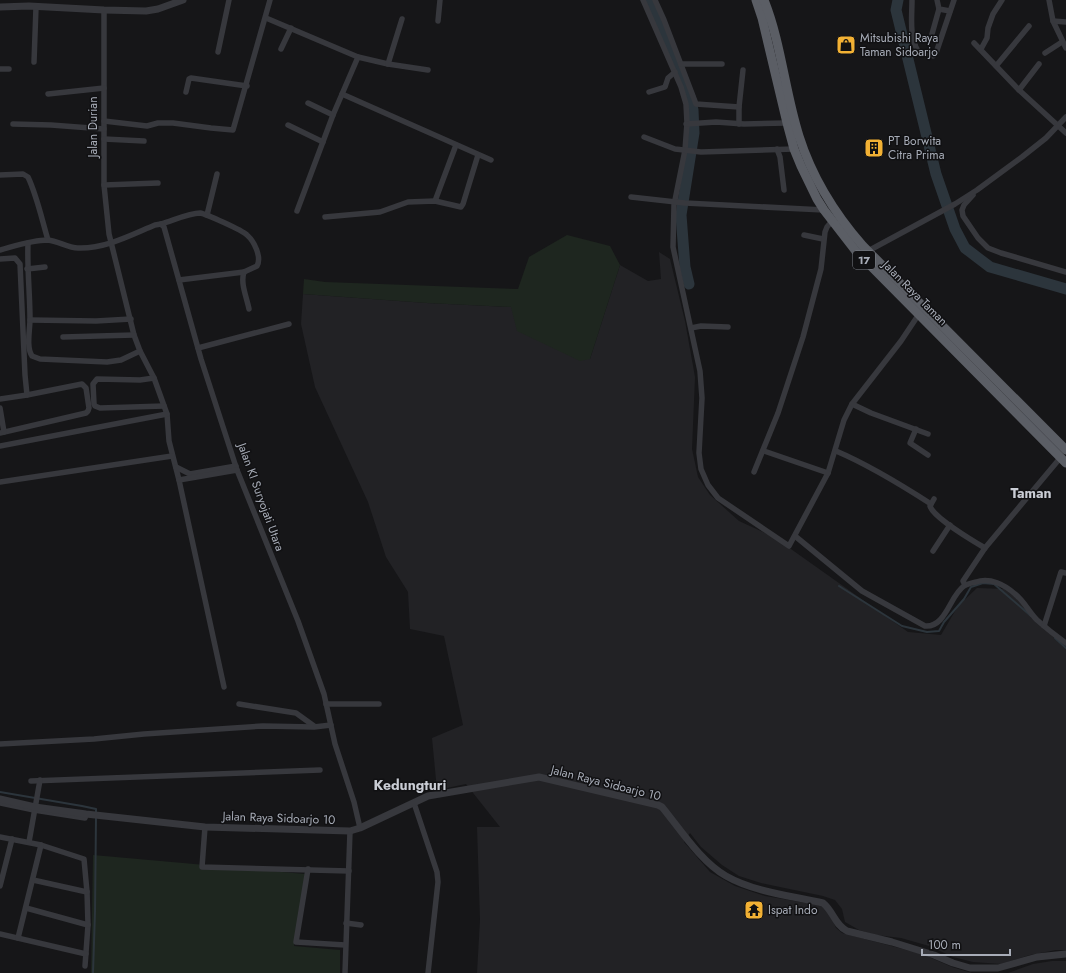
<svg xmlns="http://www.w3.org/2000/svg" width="1066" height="973" font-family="Jost,sans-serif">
	<rect width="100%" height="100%" fill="#161618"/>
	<g fill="#222225">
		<polygon points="659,252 670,259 685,321 695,377 692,449 698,477 710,495 739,521 774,537 908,632 941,635 958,606 977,588 1006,589 1066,643 1066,950 1056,950 1030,955 1001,964 973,962 953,957 929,946 901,938 876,935 859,930 845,922 842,909 835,900 823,896 761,883 739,876 722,865 701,847 690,833 684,842 710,872 735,886 765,896 824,906 828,910 836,928 842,933 922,954 952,967 972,973 477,973 480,920 477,827 500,827 466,784 437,790 432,738 463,725 444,636 410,629 408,592 386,557 368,502 315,387 301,324 303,294 427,303 512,307 590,359 620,265 648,281 661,279"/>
		<polygon points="1052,961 1066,961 1066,973 1008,973 1033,964"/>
	</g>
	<g fill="#1e261f">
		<polygon points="567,235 610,246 620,265 590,359 580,361 517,331 511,307 427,303 303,294 304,279 325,282 518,289 529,257"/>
		<polygon points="93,855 305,874 294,946 340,950 340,973 91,973"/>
	</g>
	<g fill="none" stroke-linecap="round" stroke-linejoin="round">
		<g stroke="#2c353c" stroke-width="2">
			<polyline points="839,586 902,626 927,632 939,631 944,622 964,599 971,587 983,583 994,584 1031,616"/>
			<polyline points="1055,638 1066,648"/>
			<polyline points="0,792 82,806 96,809 96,813"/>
			<polyline points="93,973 95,912 96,817"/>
		</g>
		<g stroke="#2c353c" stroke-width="11">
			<polyline points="649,0 690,97 693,110 694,133 681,215 685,267 689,284"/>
			<polyline points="898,0 896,10 936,174 955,229 965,248 990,267 1066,289"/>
		</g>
		<g stroke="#37383d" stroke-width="5.5">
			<polyline points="643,0 681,87 686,104 687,123 685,150 674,205 673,247 700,371 702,398 699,453 701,469 708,485 718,498 789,546 828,473 844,420 852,404 901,341 919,314"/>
			<polyline points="655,0 664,20 696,104 739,107"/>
			<path d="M 912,0 C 912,17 909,36 918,51 L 933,56 L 936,53 L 954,0"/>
			<polyline points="937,0 939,9 950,11"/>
			<polyline points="1049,0 1053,21 1066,48"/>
			<polyline points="104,10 104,185 109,234 134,335 140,351 154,378 167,414 169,441 179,480 224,687"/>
			<polyline points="266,18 358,57 388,64 428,70"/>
			<polyline points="438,21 440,0"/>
			<polyline points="1053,21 1066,22"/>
			<polyline points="932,34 939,9"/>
			<polyline points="974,43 1019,90 1066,133"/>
			<polyline points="281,49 291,28"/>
			<polyline points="981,49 987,38 988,28 993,14 1002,0"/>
			<polyline points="218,52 229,0"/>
			<polyline points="1045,53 1062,42"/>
			<polyline points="34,62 36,7"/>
			<polyline points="388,64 402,19"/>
			<polyline points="681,64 722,64"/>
			<polyline points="996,66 1029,26"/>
			<polyline points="0,69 9,69"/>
			<polyline points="1019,90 1039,64"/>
			<polyline points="186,92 189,79 191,78 247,86"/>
			<polyline points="649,92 665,87 668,78 675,72"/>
			<polyline points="48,94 104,88"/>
			<polyline points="342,94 491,160"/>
			<polyline points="308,103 333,115"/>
			<polyline points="104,121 147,126 158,123 173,123 211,128 233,130 270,0"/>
			<polyline points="13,124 51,125 104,129"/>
			<polyline points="686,124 716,122 744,124 787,123"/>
			<polyline points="739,124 739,107 743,70"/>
			<polyline points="288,125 323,142"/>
			<polyline points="644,137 675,149 701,152 794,149"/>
			<polyline points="104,139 144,141"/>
			<polyline points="777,149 780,157 784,190"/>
			<path d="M 0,175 L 23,174 L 28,177 C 37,196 42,220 48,240"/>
			<polyline points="104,185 158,183"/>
			<polyline points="973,195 964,205 962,210 963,216 978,238 988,248 1001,253 1066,272"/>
			<polyline points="631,197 685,203 824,210"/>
			<polyline points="435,201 456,145"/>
			<polyline points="297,211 333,115 358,57"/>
			<polyline points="207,215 217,174"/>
			<polyline points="325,217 380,212 408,202 435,201 461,207 463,204 478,155"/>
			<path d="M 161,224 C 172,221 189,213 200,213 C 206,214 242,230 247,235 C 254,241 262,257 257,266 L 244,272 C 240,283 247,298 249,309"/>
			<polyline points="804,235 823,239"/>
			<path d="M 28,243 C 27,269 30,294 30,319 C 30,330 26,347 32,356 L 40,359 L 107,362 L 121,360 L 140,351"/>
			<path d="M 0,250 C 15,246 32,240 48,240 C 58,241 68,248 78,248 C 105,249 131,235 155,225 L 161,224 L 164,227 L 201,359 L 237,470 L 298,621 L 324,694 L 335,744 L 354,802 L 360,828"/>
			<polyline points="868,251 955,204 977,190 1022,157 1046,138 1066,117"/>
			<polyline points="0,259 15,258 20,264 25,375 27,395 82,384 86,388 89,408 88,411 86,413 0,433"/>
			<polyline points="27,269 45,267"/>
			<polyline points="179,280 244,272"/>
			<polyline points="30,320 96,321 131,319"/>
			<polyline points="691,328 701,326 728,327"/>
			<polyline points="63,337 134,335"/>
			<polyline points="198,348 289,324"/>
			<polyline points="154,378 140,380 97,379 93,384 94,404 95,406 100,408 164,406"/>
			<polyline points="0,399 27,395"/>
			<polyline points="852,404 871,413 928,434"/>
			<polyline points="0,408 4,432"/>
			<polyline points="916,429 910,443 928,455"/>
			<polyline points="0,446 167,414"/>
			<polyline points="764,451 828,473"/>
			<path d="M 836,451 C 869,465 900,484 931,504"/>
			<polyline points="176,467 190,474 236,466"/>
			<polyline points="754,472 778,413 803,337 821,269 825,232 827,227 832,221"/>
			<polyline points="179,480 237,470"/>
			<polyline points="0,482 172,456"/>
			<path d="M 934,499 L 930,506 C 933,517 973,541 985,548"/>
			<path d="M 795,536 L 862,591 L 925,626 C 946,628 950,595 964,586 C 967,584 972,583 976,582 C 990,577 1005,585 1015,594 C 1024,601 1029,612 1037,620 C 1046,628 1056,636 1066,643"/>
			<polyline points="933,551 950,525"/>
			<polyline points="965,585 963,581 985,548 1061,457"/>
			<polyline points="1044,626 1061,572 1066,573"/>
			<polyline points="239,704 296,713 314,726"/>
			<polyline points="326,704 379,704"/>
			<polyline points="0,744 94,739 144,734 263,726 314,727 331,725"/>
			<polyline points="31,781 320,770"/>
			<polyline points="0,803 34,810 85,818 86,814"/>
			<polyline points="414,803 437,872 438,882 428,973"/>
			<polyline points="205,827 202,867 349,871"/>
			<polyline points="0,837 41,845 84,859 87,892 88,925 85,966"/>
			<polyline points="29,842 40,780"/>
			<polyline points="308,869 296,942 345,945"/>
			<polyline points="33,880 87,892"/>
			<polyline points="0,886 12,839"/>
			<polyline points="26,908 88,925"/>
			<polyline points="346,923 361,925"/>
			<polyline points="0,934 86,954"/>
			<polyline points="18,938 41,845"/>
			<polyline points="345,973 350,831"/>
		</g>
		<g stroke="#37383d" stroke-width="7">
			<polyline points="0,7 29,6 104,10 146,11 158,9 183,0"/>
			<path d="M 0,799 L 35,807 L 86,814 L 205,827 L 350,831 L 360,828 L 428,796 L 539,777 L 658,805 L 662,807 C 680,829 701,862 726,876 C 754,892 792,896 823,903 C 834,912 834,924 847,931 L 892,942 L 934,955 L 953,963 L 970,968 L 998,968 L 1037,957 L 1066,954"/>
		</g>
		<g stroke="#5b5e65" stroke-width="9">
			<polyline points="756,0 762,18 787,123 794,149 801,166 817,199 824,210 855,250 1066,463"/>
			<path d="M 764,0 C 781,42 785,92 799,136 C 812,177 835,214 863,246 L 1066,450"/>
		</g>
	</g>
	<defs>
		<g id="shop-square" transform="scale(1)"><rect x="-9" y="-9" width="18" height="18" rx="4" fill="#f2b134" stroke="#111113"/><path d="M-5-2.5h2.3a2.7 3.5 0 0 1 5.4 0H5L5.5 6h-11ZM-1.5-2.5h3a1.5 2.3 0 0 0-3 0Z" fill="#111"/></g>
		<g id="building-square" transform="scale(1)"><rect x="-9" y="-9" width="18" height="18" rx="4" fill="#f2b134" stroke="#111113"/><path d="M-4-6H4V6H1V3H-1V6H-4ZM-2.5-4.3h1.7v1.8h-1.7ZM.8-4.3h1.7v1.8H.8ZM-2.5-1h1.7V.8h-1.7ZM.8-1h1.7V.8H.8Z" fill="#111"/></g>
		<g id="temple-square" transform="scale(1)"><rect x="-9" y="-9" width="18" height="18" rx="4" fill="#f2b134" stroke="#111113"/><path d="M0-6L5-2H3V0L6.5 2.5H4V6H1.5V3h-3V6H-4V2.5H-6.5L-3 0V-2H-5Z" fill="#111"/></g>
	</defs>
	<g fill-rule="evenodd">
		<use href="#shop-square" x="846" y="45"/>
		<use href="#building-square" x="874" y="148"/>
		<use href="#temple-square" x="754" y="910"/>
	</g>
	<g text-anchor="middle" stroke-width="3" stroke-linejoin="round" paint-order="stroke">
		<rect fill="#111113" stroke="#7b7e86" stroke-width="1" x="853" y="251" width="22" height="18" rx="3"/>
		<g font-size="11" font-weight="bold" fill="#a8adb8">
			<text x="864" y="264">17</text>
		</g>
		<g font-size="12" fill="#a8adb8" stroke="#111113" text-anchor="start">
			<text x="860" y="42">Mitsubishi Raya<tspan x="860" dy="14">Taman Sidoarjo</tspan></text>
			<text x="888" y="145">PT Borwita<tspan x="888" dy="14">Citra Prima</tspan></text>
			<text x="768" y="914">Ispat Indo</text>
		</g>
		<g font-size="12" fill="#a8adb8" stroke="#111113">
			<text transform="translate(93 127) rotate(-90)" y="4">Jalan Durian</text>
			<text transform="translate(915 293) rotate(45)" y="4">Jalan Raya Taman</text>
			<text transform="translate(261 497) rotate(70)" y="4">Jalan KI Suryojati Utara</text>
			<text transform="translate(606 783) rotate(14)" y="4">Jalan Raya Sidoarjo 10</text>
			<text transform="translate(279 818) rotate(2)" y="4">Jalan Raya Sidoarjo 10</text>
		</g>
		<g font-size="14" font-weight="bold" fill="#c9ccd4" stroke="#111113">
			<text x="1031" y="498">Taman</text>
			<text x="410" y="790">Kedungturi</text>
		</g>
	</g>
	<path d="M922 949v6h88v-6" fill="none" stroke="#a8adb8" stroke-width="2"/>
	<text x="928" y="949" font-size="12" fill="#a8adb8" stroke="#111113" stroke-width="3" paint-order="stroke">100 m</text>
</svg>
